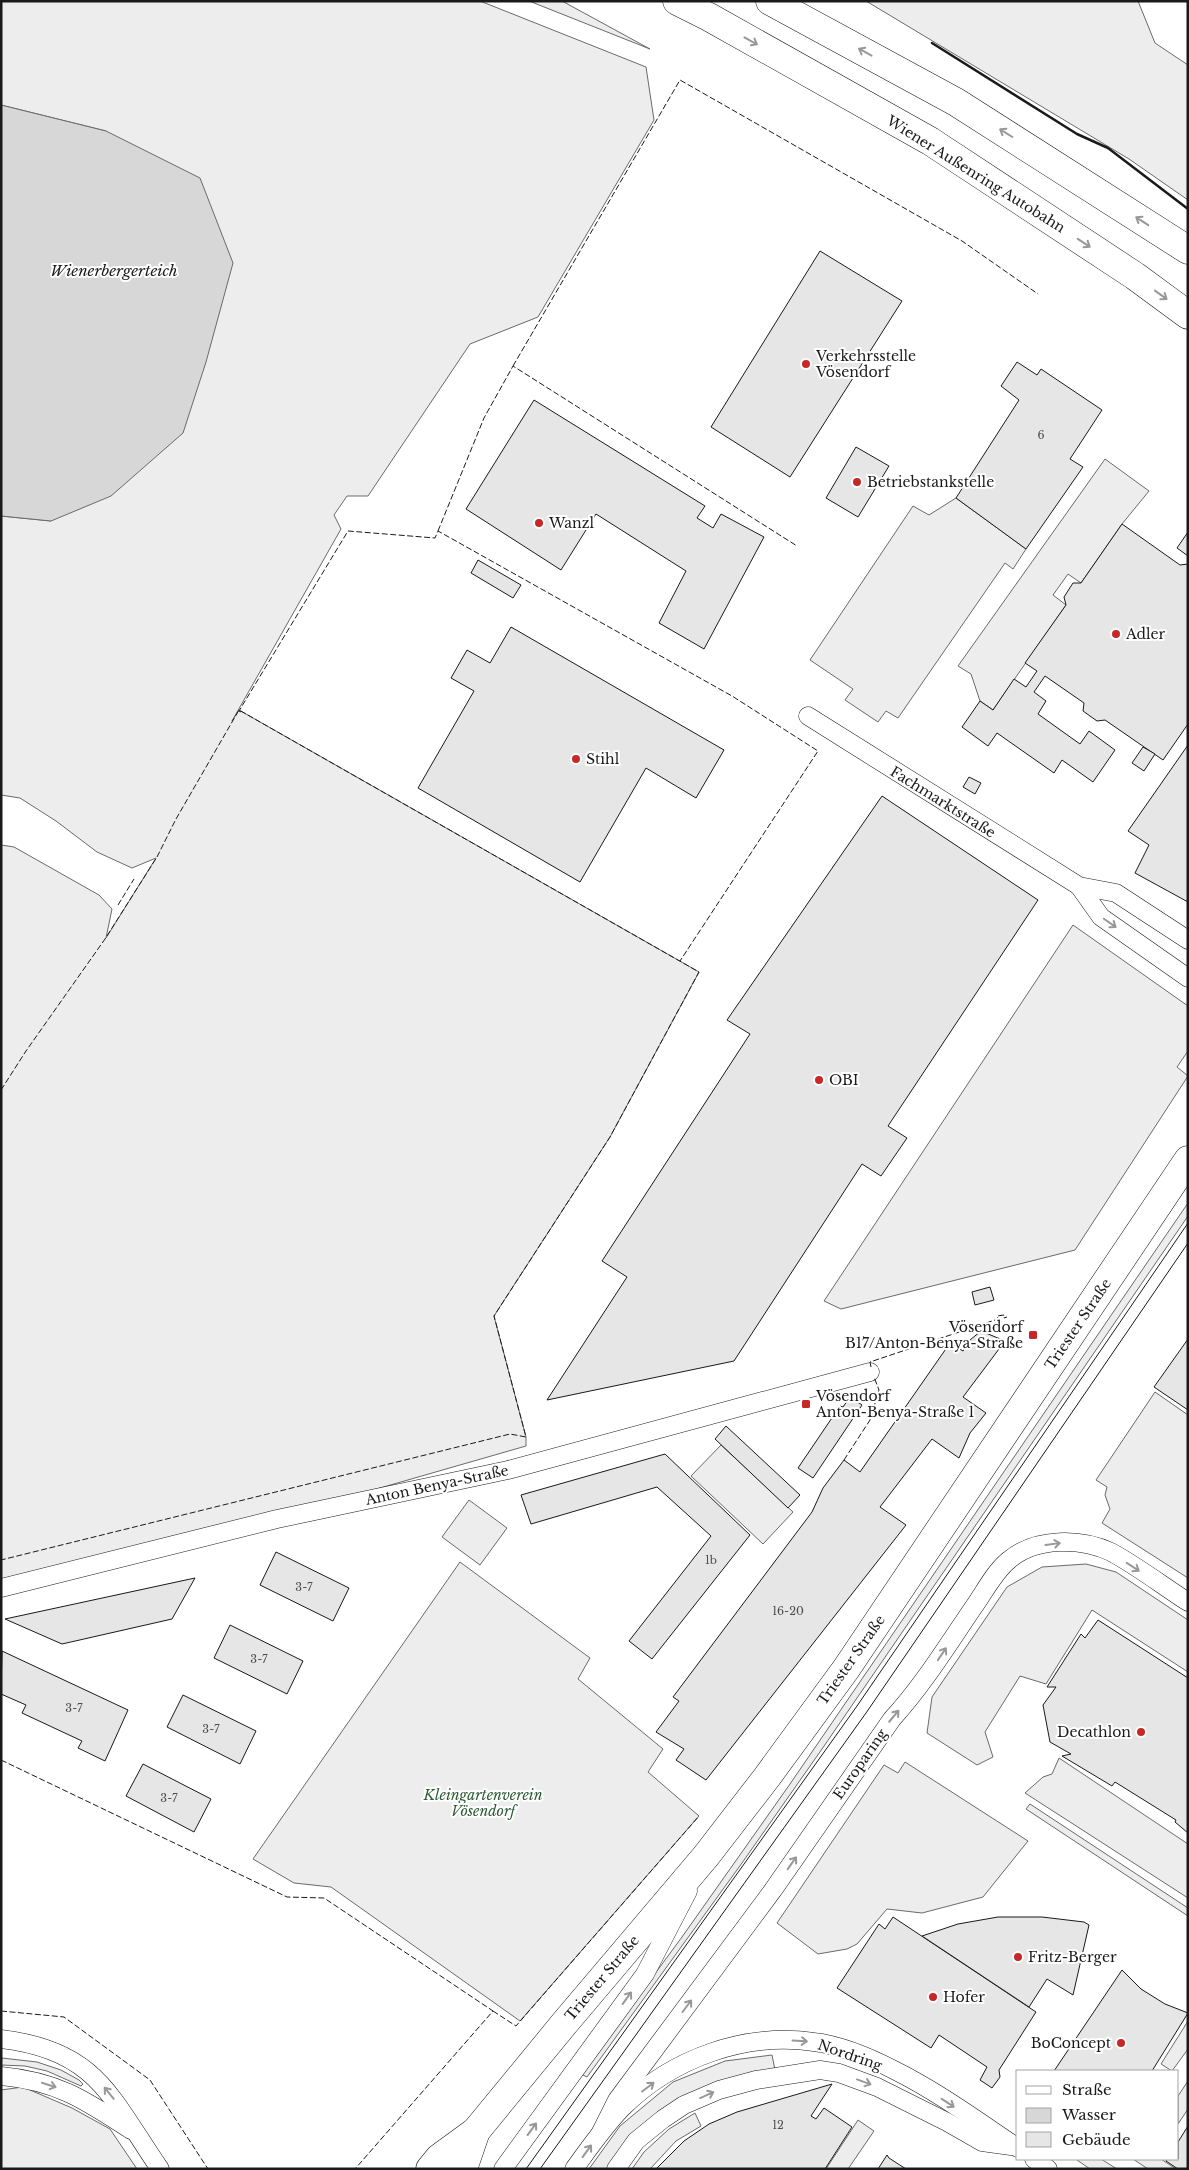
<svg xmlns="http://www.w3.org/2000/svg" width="1189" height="2170" font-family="'Libre Baskerville',serif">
	<rect width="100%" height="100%" fill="#fff"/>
	<g fill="#ededed" stroke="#6a6a6a">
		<polygon points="1,1 480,1 646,67 654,120 538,317 470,344 368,496 347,496 334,515 341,529 232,721 239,710 699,972 610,1137 494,1316 526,1437 526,1446 373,1490 1,1581 1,845 14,847 99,895 112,909 106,938 156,858 132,868 97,852 56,821 20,798 1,795 1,516 51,521 106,131 1,105"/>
		<polygon points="529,1 562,1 650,49"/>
		<polygon points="866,1 1138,1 1155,43 1188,65 1188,200 1129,159"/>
		<polygon points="1105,459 1149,491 1122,524 1081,583 1068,574 1053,595 1066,605 993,710 980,701 971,674 958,666"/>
		<polygon points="956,498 1026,549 1013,569 1005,563 898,718 886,711 878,722 845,700 853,689 810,660 913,506 929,515"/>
		<polygon points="1073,925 1188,1006 1188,1051 1177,1067 1188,1076 1075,1250 841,1309 824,1301"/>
		<polygon points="1188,1203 1188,1216 822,1749 742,1863 587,2077 581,2074 682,1937 790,1784"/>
		<polygon points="1155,1392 1188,1415 1188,1578 1102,1523 1110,1509 1105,1495 1107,1487 1096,1480"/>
		<polygon points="721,1445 793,1512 763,1544 691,1476"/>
		<polygon points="469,1500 507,1528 480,1565 442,1537"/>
		<polygon points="460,1562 590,1658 578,1679 663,1749 648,1772 699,1816 520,2021 331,1887 294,1883 253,1859"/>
		<polygon points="1086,1564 1116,1572 1188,1620 1188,1672 1092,1610 1046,1684 1020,1676 985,1732 993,1757 977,1765 927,1733 932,1697 1007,1587 1042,1567"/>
		<polygon points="1059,1758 1188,1844 1188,1898 1025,1793 1043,1777 1052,1774"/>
		<polygon points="905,1762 1028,1841 983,1897 922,1913 887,1909 857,1944 847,1949 818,1954 777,1923 884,1765 898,1773"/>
		<polygon points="1030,1804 1188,1908 1188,1916 1026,1809"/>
		<polygon points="1188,2021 1188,2049 1172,2071 1161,2064"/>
		<polygon points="772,2055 775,2070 730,2078 610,2169 589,2169 620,2126 673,2082 725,2061"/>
		<polygon points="2,2058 37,2062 61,2070 79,2080 83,2084 81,2086 47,2071 25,2066 1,2065"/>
		<polygon points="1188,2081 1188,2109 1178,2124 1178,2096"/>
		<polygon points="23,2087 72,2108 110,2129 137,2169 1,2169 1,2090"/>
		<polygon points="695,2113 701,2126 676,2141 650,2169 632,2169 644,2152 669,2129"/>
		<polygon points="858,2120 874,2131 848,2169 826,2169"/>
		<polygon points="1078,2159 1101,2159 1117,2169 1090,2169 1077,2160"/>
		<polygon points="1133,2159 1161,2159 1176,2169 1148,2169"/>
	</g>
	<polygon fill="#d7d7d7" stroke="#6a6a6a" points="1,105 106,131 200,178 233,263 206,362 183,433 111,496 51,521 1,516"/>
	<g fill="#e6e6e6" stroke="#1a1a1a">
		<polygon points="820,251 902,301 790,477 711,427"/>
		<polygon points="1017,362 1037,375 1041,369 1102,410 1070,459 1083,467 1026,549 956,498 1019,400 1001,386"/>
		<polygon points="534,400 705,506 697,518 713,528 721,514 764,537 704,649 659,623 686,571 596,514 561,570 466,509"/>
		<polygon points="856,447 889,466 858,517 826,498"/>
		<polygon points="1122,524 1180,565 1188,564 1188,724 1163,760 1105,720 1097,721 1083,711 1084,703 1045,676 1034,692 1046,701 1038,714 1080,744 1089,731 1115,750 1093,782 1062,760 1054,773 997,733 988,746 962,727 980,701 993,710 1014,679 1026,687 1037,671 1025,663 1066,605 1064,597 1073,583 1081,583"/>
		<polygon points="1188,532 1188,556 1177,548"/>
		<polygon points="478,560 521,585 513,598 471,573"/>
		<polygon points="511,627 724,750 696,798 646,768 580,882 418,788 474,691 451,678 467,650 490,663"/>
		<polygon points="1188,745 1188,902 1135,873 1149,845 1128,831"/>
		<polygon points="1143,747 1155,754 1144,771 1132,763"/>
		<polygon points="969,777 981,783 975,794 963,787"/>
		<polygon points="882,796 1038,900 888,1126 907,1138 881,1176 862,1164 734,1361 547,1400 627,1277 602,1261 750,1034 727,1020"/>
		<polygon points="990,1287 994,1300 975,1305 972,1292"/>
		<polygon points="981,1331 1005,1341 963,1397 986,1413 970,1433 959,1458 932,1439 880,1507 906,1525 706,1780 676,1760 684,1749 656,1732 679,1701 673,1697 812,1512 823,1488 844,1460 860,1472 950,1343 963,1351 970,1340"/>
		<polygon points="1188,1339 1188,1410 1154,1387"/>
		<polygon points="850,1397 862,1405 813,1478 798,1468 840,1406 843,1407"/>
		<polygon points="726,1426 800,1495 788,1508 715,1439"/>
		<polygon points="665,1454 750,1535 652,1659 629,1641 711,1536 657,1487 531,1524 521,1495"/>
		<polygon points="276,1552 349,1588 333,1621 260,1585"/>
		<polygon points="195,1578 172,1619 62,1644 5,1619"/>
		<polygon points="1098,1620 1188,1678 1188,1833 1175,1822 1176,1820 1115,1782 1112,1786 1062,1756 1071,1754 1050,1742 1043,1705 1056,1687 1047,1687 1081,1634 1085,1638"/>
		<polygon points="230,1625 303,1661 287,1694 214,1658"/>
		<polygon points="2,1651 128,1710 105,1761 78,1748 82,1741 22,1713 26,1705 1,1694"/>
		<polygon points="183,1695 256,1731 240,1764 167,1727"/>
		<polygon points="143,1764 211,1799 194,1832 126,1796"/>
		<polygon points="893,1917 1036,2012 999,2070 1000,2077 992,2088 980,2080 987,2067 939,2035 931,2048 837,1988 879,1924 885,1929"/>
		<polygon points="998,1917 1042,1917 1084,1922 1089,1925 1073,1995 1047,1979 1029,2007 922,1936 958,1924"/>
		<polygon points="1122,1970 1141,1989 1165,2004 1188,2013 1152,2071 1054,2071"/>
		<polygon points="832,2084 811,2116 816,2119 824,2108 852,2127 825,2169 656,2169 684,2141 709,2124 737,2112"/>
		<polygon points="1188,2126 1188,2169 1178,2169 1166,2161 1167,2159 1178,2159 1178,2142"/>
		<polygon points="887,2155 889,2158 906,2169 878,2169"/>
	</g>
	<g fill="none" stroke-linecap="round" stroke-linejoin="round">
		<g stroke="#1a1a1a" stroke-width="19">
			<g id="street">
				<polyline points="808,716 1079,886 1116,893 1188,940"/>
				<polyline points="1079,886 1101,917 1188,978"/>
				<polyline points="1,1588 277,1519 508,1470 870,1372"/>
				<path d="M 1,2039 C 97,2050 111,2098 160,2169"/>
				<path d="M 1,2076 C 57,2081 85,2100 131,2130"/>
				<path d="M 601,2132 L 617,2100 L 773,1890 L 892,1719 C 923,1685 947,1646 973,1608 C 984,1593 994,1572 1009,1560 C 1036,1537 1081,1538 1111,1552 C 1137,1566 1163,1586 1188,1602"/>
				<polyline points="1034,2159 1048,2169"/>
				<polyline points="503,2169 645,1974 688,1891"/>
				<path d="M 574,2169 C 590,2147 605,2125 623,2107 C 673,2058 745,2032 814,2042 C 840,2045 873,2059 896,2071 C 938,2092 979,2122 1018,2148"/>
				<polyline points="616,2169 636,2141 663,2119 684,2105 719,2090 756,2080 820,2070 839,2073 877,2087 947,2122 982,2142 1011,2146"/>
			</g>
		</g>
		<g stroke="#1a1a1a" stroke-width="29">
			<g id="primary">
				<polyline points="430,2169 439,2158 476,2131 563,2025 706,1856 767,1777 846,1669 1188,1160"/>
				<polyline points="463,2169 476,2131"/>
			</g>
		</g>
		<g stroke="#1a1a1a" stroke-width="29">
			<g id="highway">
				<polyline points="677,1 709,17 930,141 1135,276 1188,315"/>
				<polyline points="770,1 956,102 1188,250"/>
			</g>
		</g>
		<use href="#street" stroke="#fff" stroke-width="18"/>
		<use href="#primary" stroke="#fff" stroke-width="28"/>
		<use href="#highway" stroke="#fff" stroke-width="28"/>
		<g stroke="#1a1a1a" stroke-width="1">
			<polyline points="526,2169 857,1706 1188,1223"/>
			<polyline points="540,2169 866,1713 1188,1243"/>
		</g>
		<g stroke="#1a1a1a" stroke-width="1" stroke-dasharray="6 2.5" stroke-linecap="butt">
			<polyline points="513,366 680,80 962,241 1038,294"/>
			<polyline points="438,531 484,418 513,366 797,546"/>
			<polyline points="241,712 239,711 348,531 435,538 438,531 732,696 818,751 680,961"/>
			<polyline points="118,905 134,879"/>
			<polyline points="1,1090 26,1051 105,939 157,857 176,819 239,710 699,972 610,1137 494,1316 526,1437 510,1434 1,1560"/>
			<polyline points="871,1367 870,1362 998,1319 997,1316 1004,1315 1004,1318 1007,1317"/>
			<polyline points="844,1460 870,1420 879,1390 874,1377"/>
			<polyline points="1,1760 287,1897 324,1898 493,2011 355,2169"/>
			<polyline points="1,2011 64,2017 150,2080 208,2169"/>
			<polyline points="493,2011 516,2026 699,1816"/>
		</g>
		<polyline stroke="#1a1a1a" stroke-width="2.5" points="932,43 1077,134 1108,148 1188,209"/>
	</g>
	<defs><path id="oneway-shaft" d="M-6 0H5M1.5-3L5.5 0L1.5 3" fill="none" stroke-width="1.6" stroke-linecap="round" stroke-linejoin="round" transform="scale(1.25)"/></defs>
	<g stroke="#989898">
		<use href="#oneway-shaft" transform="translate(751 41) rotate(29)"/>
		<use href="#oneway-shaft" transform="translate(865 52) rotate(-151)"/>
		<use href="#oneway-shaft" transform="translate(1006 133) rotate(-148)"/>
		<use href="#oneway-shaft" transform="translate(1142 221) rotate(-147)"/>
		<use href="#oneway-shaft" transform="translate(1084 243) rotate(33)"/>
		<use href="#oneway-shaft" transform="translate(1161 295) rotate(36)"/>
		<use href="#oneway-shaft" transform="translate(1110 923) rotate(35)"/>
		<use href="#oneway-shaft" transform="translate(1053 1544) rotate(-8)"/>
		<use href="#oneway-shaft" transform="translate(1133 1567) rotate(33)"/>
		<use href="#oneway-shaft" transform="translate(942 1654) rotate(-56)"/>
		<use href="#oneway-shaft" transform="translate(894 1716) rotate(-50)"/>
		<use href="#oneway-shaft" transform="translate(792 1863) rotate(-55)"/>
		<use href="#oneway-shaft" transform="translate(627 1998) rotate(-54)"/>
		<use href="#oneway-shaft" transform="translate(687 2006) rotate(-53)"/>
		<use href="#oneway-shaft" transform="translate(800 2041) rotate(3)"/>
		<use href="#oneway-shaft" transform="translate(864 2082) rotate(20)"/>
		<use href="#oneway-shaft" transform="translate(49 2085) rotate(18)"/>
		<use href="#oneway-shaft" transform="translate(648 2087) rotate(-37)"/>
		<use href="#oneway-shaft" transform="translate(109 2093) rotate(-129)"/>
		<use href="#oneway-shaft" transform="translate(707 2095) rotate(-24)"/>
		<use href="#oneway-shaft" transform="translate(948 2103) rotate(33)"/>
		<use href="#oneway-shaft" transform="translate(532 2129) rotate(-54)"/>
		<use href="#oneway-shaft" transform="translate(587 2151) rotate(-54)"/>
	</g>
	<g fill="#c62828" stroke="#fff" stroke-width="2">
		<circle cx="806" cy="364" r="5"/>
		<circle cx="857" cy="482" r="5"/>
		<circle cx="539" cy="523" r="5"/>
		<circle cx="1116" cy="634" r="5"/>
		<circle cx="576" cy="759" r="5"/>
		<circle cx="819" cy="1080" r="5"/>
		<rect x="1028" y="1330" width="10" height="10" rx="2.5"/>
		<rect x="801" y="1399" width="10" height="10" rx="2.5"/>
		<circle cx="1141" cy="1732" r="5"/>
		<circle cx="1018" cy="1957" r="5"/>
		<circle cx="933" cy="1997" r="5"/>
		<circle cx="1121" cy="2043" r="5"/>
	</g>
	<g text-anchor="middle" stroke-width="4" stroke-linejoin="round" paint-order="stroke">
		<g font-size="11" fill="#4d4d4d">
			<text x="1041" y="439">6</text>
			<text x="711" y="1564">1b</text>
			<text x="304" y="1591">3-7</text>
			<text x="788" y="1615">16-20</text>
			<text x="259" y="1663">3-7</text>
			<text x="74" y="1712">3-7</text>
			<text x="211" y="1733">3-7</text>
			<text x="169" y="1802">3-7</text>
			<text x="778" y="2129">12</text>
		</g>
		<g font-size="14" fill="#1a1a1a" stroke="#fff">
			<text transform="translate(976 174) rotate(32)" y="5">Wiener Außenring Autobahn</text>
			<text transform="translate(943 802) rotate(32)" y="5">Fachmarktstraße</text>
			<text transform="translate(1078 1324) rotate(-56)" y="5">Triester Straße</text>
			<text transform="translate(437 1485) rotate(-12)" y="5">Anton Benya-Straße</text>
			<text transform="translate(851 1660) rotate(-55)" y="5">Triester Straße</text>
			<text transform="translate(860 1764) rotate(-55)" y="5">Europaring</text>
			<text transform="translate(602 1978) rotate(-50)" y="5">Triester Straße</text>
			<text transform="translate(850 2055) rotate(19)" y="5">Nordring</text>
		</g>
		<g font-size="14" fill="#1a1a1a" stroke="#fff" text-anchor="start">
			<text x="816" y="361">Verkehrsstelle<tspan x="816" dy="16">Vösendorf</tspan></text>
			<text x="867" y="487">Betriebstankstelle</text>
			<text x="549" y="528">Wanzl</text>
			<text x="1126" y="639">Adler</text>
			<text x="586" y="764">Stihl</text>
			<text x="829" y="1085">OBI</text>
			<text x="1023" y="1332" text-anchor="end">Vösendorf<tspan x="1023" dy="16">B17/Anton-Benya-Straße</tspan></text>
			<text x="816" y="1401">Vösendorf<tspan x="816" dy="16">Anton-Benya-Straße 1</tspan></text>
			<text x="1131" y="1737" text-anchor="end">Decathlon</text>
			<text x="1028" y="1962">Fritz-Berger</text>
			<text x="943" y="2002">Hofer</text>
			<text x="1111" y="2048" text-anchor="end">BoConcept</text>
		</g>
		<g font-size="14" font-style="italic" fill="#2b5a34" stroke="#fff">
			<text x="483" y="1800">Kleingartenverein<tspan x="483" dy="16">Vösendorf</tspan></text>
		</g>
		<g font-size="15" font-style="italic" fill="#1a1a1a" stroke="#fff">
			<text x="114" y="276">Wienerbergerteich</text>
		</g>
	</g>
	<rect width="1189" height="2170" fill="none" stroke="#1a1a1a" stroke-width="5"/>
	<rect x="1016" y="2070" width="162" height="90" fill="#ffffff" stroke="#a3a3a3"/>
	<rect x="1026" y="2086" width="25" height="8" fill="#ffffff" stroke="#a3a3a3"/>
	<text x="1062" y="2095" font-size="15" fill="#1a1a1a">Straße</text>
	<rect x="1026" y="2108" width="25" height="15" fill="#d7d7d7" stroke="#a3a3a3"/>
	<text x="1062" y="2120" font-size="15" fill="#1a1a1a">Wasser</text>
	<rect x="1026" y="2132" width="25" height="15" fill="#e6e6e6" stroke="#a3a3a3"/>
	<text x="1062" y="2145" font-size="15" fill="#1a1a1a">Gebäude</text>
</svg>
